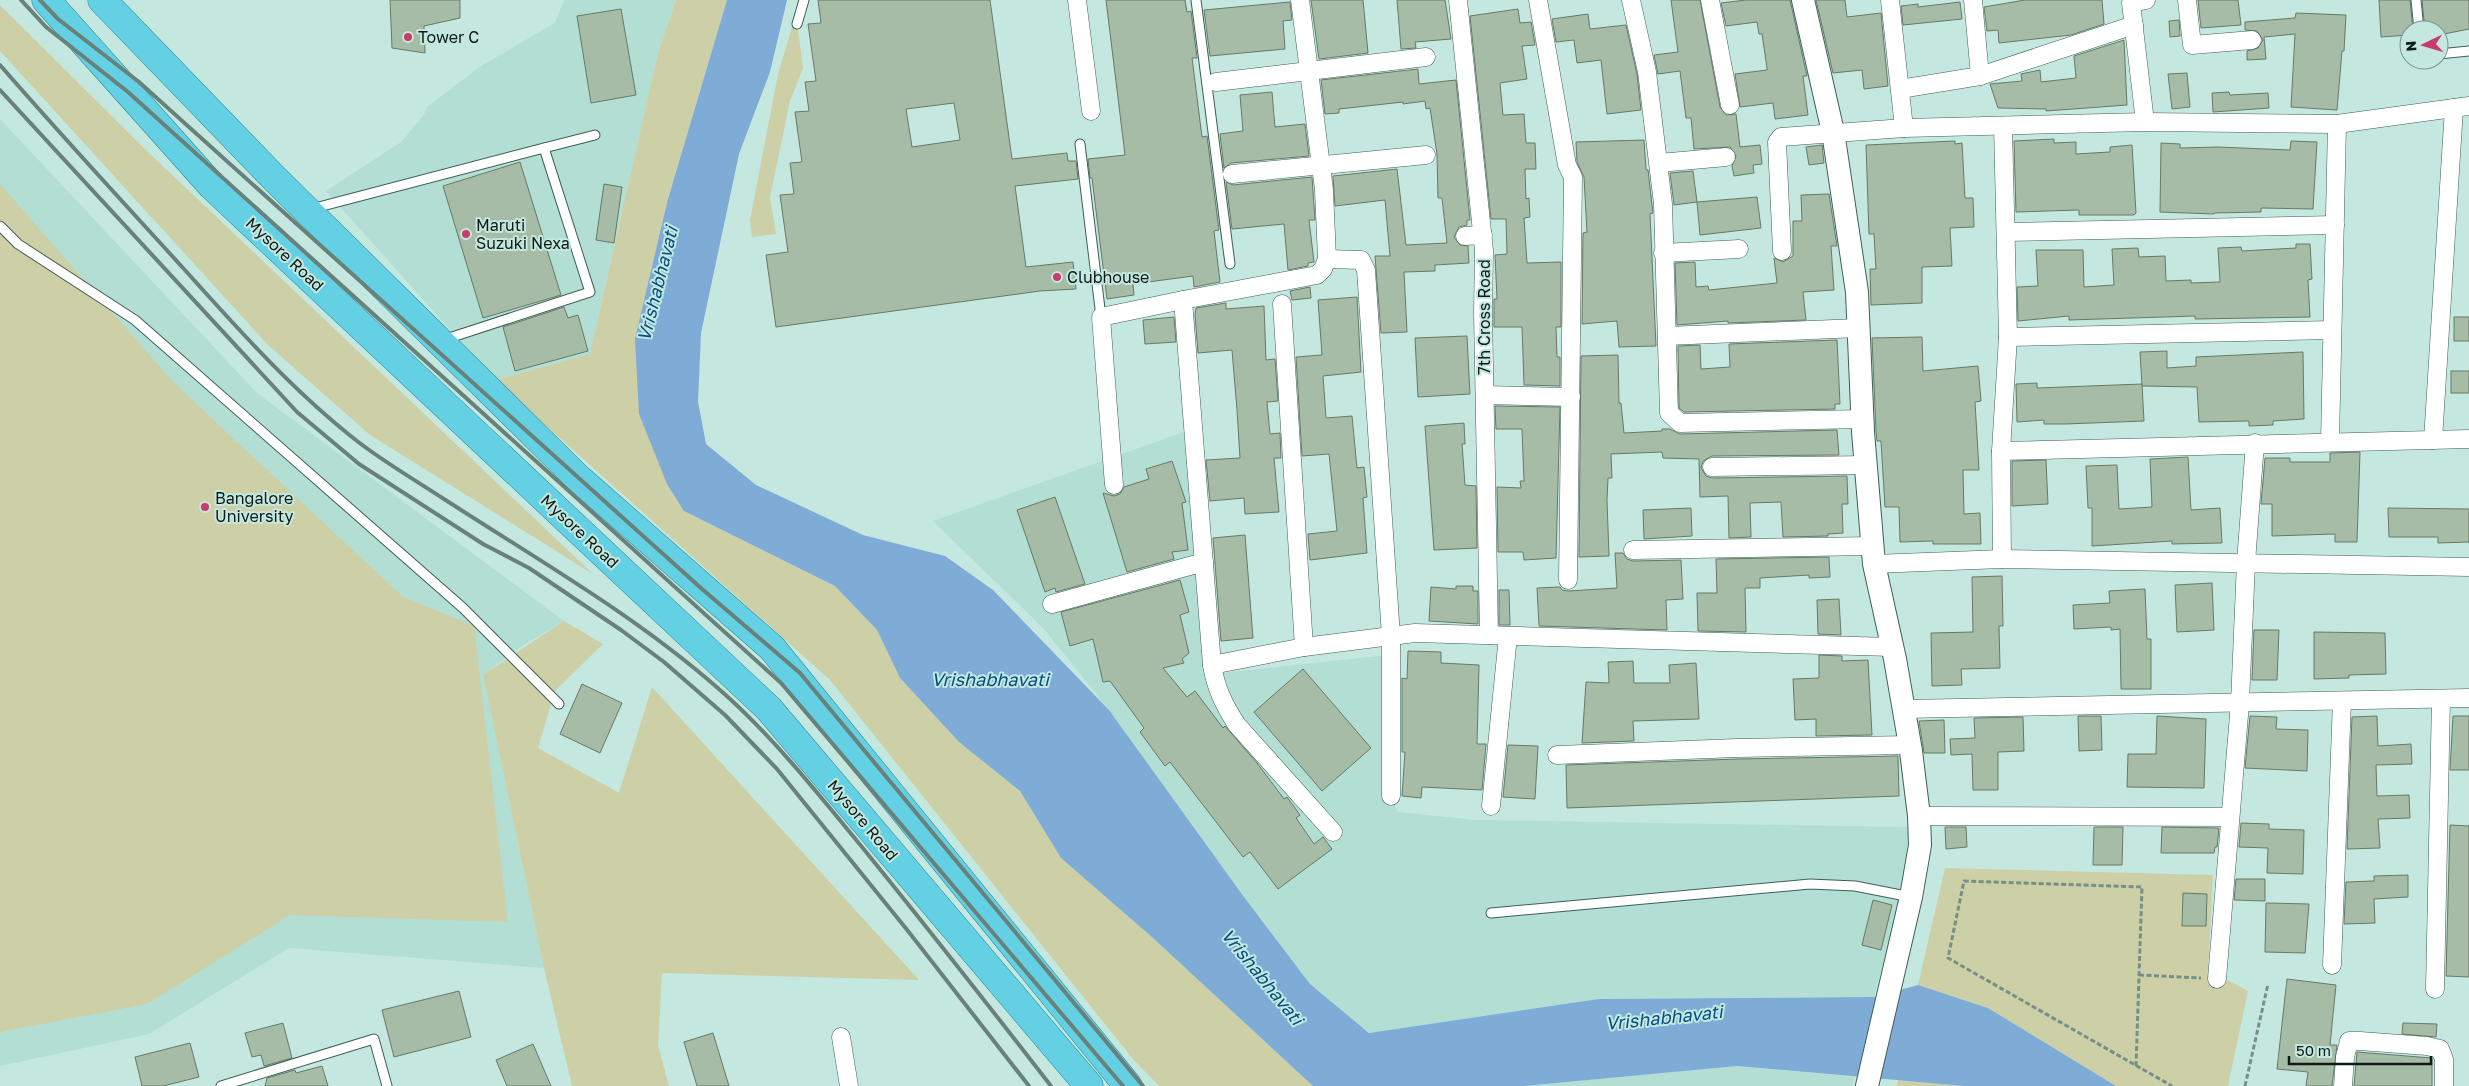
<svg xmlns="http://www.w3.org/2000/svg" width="2469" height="1086" font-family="'Golos Text',sans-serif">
	<rect width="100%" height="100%" fill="#c4e8df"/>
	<g fill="#b2ded3">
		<polygon points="564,0 676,0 658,53 590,354 495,380 326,191 401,142 424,115 427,107 481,66 555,23"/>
		<polygon points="0,119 257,393 564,621 522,646 483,675 544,968 289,948 149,1034 0,1066"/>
		<polygon points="1184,432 1204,675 1388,655 1385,782 1398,812 1476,820 1909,827 1902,890 1874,997 1599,999 1370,1033 1310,984 1244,897 1109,710 1044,629 933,521"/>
		<polygon points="1737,1066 1855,1077 1852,1086 1524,1086"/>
	</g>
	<g fill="#cdcfa7">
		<polygon points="676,0 727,0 668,199 684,511 835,586 877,630 900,678 959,742 1020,791 1061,858 1153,938 1313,1086 1159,1086 1133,1059 830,680 495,380 590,354 658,53"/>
		<polygon points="0,5 149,153 593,574 370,435 268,345 0,51"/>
		<polygon points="796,14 803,68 790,101 770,197 776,234 752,237 750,220 778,74"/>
		<polygon points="0,184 174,383 403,597 474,626 508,922 290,915 147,1004 0,1032"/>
		<polygon points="564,621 603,644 555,691 538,748 619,793 652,687 919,980 662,973 658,1045 669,1086 572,1086 544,968 483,675"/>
		<polygon points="1945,868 2213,875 2208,970 2248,991 2228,1086 2116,1086 1988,1008 1918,985"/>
		<polygon points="1899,1079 1964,1086 1896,1086"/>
	</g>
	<polygon fill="#7eacd7" points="727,0 787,0 770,72 739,154 701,333 698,402 706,444 756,485 863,535 945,556 993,590 1109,710 1244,897 1310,984 1369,1033 1599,999 1874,997 1918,985 1988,1008 2116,1086 1964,1086 1737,1066 1524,1086 1313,1086 1153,938 1061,858 1020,791 959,742 900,678 877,630 835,586 684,511 667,484 639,414 635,339 668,199"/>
	<g fill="#a7bca6" stroke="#667a65" fill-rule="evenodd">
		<polygon points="390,0 460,0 460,18 424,26 425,53 392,48"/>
		<path d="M 818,0 L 990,0 L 1012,159 L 1067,153 L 1068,161 L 1076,161 L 1078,179 L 1015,186 L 1026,267 L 1073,262 L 1076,289 L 1040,291 L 776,327 L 766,255 L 788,252 L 780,195 L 794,194 L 790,163 L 802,162 L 795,112 L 809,111 L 805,82 L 816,81 L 808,24 L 821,23 ZM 954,103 L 960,140 L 912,147 L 906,109 Z"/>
		<polygon points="1106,0 1185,0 1187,12 1191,11 1197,58 1192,58 1202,137 1207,136 1219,230 1214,231 1220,282 1194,287 1193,276 1133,284 1134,295 1107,299 1092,178 1090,178 1088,159 1125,155"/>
		<polygon points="1311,0 1363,0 1368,53 1319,59"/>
		<polygon points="1397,0 1445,0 1451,39 1415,42 1416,48 1401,49"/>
		<polygon points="1671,0 1700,0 1720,107 1726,115 1736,114 1740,147 1760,145 1762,164 1753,165 1754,173 1734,176 1732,166 1736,156 1730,147 1694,149 1691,118 1686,118 1680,71 1658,74 1654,55 1678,52"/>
		<polygon points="1746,0 1790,0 1807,76 1803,76 1808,115 1775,119 1773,103 1740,107 1735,74 1767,70 1767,68 1762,34 1759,34 1757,22 1726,26 1721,3"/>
		<polygon points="1816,0 1845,0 1847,17 1881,13 1888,86 1864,89 1862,70 1833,73"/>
		<polygon points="2025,0 2102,0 2104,24 2071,35 1999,43 1998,30 1987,31 1984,7"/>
		<polygon points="2198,0 2238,0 2241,25 2201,28"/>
		<polygon points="2379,0 2410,0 2413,30 2409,30 2409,35 2381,37"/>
		<polygon points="2422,0 2469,0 2469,29 2439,35 2439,30 2425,30"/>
		<polygon points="1290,2 1292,20 1283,21 1285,49 1210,56 1204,10"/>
		<polygon points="1960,2 1962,19 1903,25 1901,6 1918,4 1918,7"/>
		<polygon points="621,9 636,95 591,103 577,16"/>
		<polygon points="1518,9 1520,23 1531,22 1535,45 1522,46 1527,79 1500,83 1503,115 1524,114 1526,143 1535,143 1536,169 1525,169 1526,199 1529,198 1530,217 1524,218 1527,263 1561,262 1561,327 1556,327 1557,357 1560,357 1560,386 1524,385 1522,327 1494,327 1494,299 1497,299 1495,255 1507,254 1506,219 1491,219 1470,16"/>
		<polygon points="2296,13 2346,15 2344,51 2342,51 2337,110 2291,107 2295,34 2264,37 2266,59 2247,60 2247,51 2258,48 2263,40 2257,31 2245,30 2245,22 2295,18"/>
		<polygon points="1588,14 1590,29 1626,25 1637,74 1641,110 1607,114 1601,60 1577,63 1574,40 1556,42 1552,19"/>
		<polygon points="2179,20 2180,36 2170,37 2169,21"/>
		<polygon points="2124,40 2127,105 2046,111 2046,109 1998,108 1990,84 2022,81 2021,74 2040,70 2041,82 2076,78 2074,56"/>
		<polygon points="1418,69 1419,84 1456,80 1470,220 1467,220 1467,225 1459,227 1454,237 1460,245 1468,246 1469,263 1435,265 1435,271 1404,272 1407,332 1381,333 1375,256 1390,256 1385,200 1335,206 1333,176 1397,169 1406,245 1447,243 1442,198 1438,198 1437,154 1430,108 1426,109 1425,101 1403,104 1403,102 1339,109 1339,113 1325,114 1321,80"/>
		<polygon points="2187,73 2190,107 2172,109 2168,74"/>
		<polygon points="1272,92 1275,127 1305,124 1309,156 1231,163 1224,168 1220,134 1243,131 1240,95"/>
		<polygon points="2229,92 2230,95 2268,93 2269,108 2213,112 2212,93"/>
		<polygon points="2054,139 2054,143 2076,142 2076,154 2110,152 2110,147 2132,145 2136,213 2134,215 2079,215 2079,210 2016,212 2014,141"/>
		<polygon points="1644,140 1646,170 1648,170 1652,205 1653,213 1650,214 1656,346 1619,347 1617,321 1582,324 1583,233 1587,232 1584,177 1577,162 1576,142"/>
		<polygon points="1955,141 1955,144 1962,143 1965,198 1973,198 1974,227 1950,228 1952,266 1922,267 1922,303 1871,305 1870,269 1876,269 1874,234 1869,234 1866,145"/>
		<polygon points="2291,141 2317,142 2313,209 2261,208 2261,212 2214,213 2214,214 2160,212 2161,143 2180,144 2180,148 2218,147 2290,150"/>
		<polygon points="1822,145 1824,163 1809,165 1806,147"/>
		<polygon points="520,162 561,295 483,318 443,186"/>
		<polygon points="1693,171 1697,202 1674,205 1670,173"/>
		<polygon points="1312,177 1315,220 1309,220 1314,262 1308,263 1308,266 1288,270 1284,224 1232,229 1226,182 1233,185"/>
		<polygon points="604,184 622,187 614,243 596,240"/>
		<polygon points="1829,194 1837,246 1831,246 1834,290 1803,292 1806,320 1728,323 1728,321 1677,325 1675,263 1695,262 1696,287 1708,286 1709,290 1777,283 1774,258 1783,262 1793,256 1793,221 1802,221 1801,195"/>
		<polygon points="1757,197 1761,228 1700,235 1697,202"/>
		<polygon points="2296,244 2310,244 2312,279 2308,280 2310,317 2195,319 2195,316 2069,320 2069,316 2018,321 2017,287 2038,286 2036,250 2083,250 2084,287 2114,285 2112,249 2138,248 2139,257 2165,256 2166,281 2191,280 2191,283 2220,282 2218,248 2241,247 2242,251 2296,248"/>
		<polygon points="1310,287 1311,298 1292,300 1290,291"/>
		<polygon points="1357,297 1361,372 1323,376 1326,418 1352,416 1357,468 1364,467 1367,497 1363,498 1367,553 1310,560 1308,534 1337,531 1329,454 1302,456 1296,357 1322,355 1318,300"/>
		<polygon points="1226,303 1226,309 1264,306 1266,360 1275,359 1278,401 1267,402 1270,434 1280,433 1281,458 1274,458 1279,512 1245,514 1244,498 1210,501 1206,460 1240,458 1237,410 1232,350 1198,353 1195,315 1196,308"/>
		<polygon points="564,307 568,318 578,315 588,351 515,371 503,327"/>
		<polygon points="1174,317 1176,342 1145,344 1143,320"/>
		<rect x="2454" y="317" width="15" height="24"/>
		<polygon points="1467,336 1470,394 1418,397 1415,338"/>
		<polygon points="1922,337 1923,371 1978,366 1981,401 1975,402 1979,470 1963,470 1964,514 1980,513 1981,544 1933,544 1933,541 1900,542 1899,507 1885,507 1881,441 1877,441 1876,431 1872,338"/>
		<polygon points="1837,340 1840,404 1835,404 1835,409 1684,412 1679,408 1678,346 1700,345 1701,369 1730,367 1729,344"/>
		<polygon points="2167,351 2167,368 2196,366 2196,357 2303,352 2304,419 2273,421 2273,425 2249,426 2249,421 2199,422 2197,387 2142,386 2140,352"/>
		<polygon points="1618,355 1619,403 1621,403 1624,433 1662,431 1662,429 1670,429 1680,434 1837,430 1839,455 1712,456 1703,461 1701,468 1706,476 1712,478 1847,476 1848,504 1842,504 1843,533 1828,534 1828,536 1783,537 1781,502 1750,503 1751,537 1729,538 1728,496 1700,497 1699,459 1663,458 1662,452 1611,454 1612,478 1608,478 1607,500 1609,556 1579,557 1581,356"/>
		<rect x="2451" y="371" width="18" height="22"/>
		<polygon points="2037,383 2037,388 2142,384 2144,421 2065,424 2044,424 2044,420 2017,422 2016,384"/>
		<polygon points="1495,406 1560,407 1556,558 1524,560 1523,552 1498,552 1497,487 1521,488 1520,481 1524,481 1522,429 1496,429"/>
		<polygon points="1464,423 1465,444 1462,444 1465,485 1476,486 1477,548 1434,550 1425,426"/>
		<polygon points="2360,452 2357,542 2335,542 2335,534 2272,536 2272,504 2261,504 2265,458 2290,458 2290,462 2330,462 2330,453"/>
		<polygon points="2188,457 2191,510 2220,508 2222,543 2172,544 2172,541 2092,546 2092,508 2088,508 2086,466 2117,465 2119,509 2152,507 2150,459"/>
		<polygon points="2046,460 2048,504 2012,506 2012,461"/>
		<polygon points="1172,461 1186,502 1182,503 1188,550 1172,552 1174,559 1127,572 1103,493 1114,496 1120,494 1124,487 1149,479 1146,469"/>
		<polygon points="1055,497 1085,584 1056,592 1055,588 1045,592 1017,510"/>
		<polygon points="1691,508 1692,536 1644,539 1643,510"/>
		<polygon points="2388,508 2469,509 2469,542 2438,543 2438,537 2389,537"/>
		<polygon points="1245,535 1253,638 1221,641 1213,538"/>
		<polygon points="1615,553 1623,553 1627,559 1633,561 1681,560 1683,599 1666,600 1667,630 1539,626 1537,588 1560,587 1562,590 1568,591 1617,588"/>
		<polygon points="1829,557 1830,577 1809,578 1809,575 1760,578 1760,588 1745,588 1746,632 1698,631 1697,593 1717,593 1716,559"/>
		<polygon points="2002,576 2003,626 1999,626 2000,668 1961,669 1962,685 1932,686 1931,633 1973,632 1972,577"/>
		<polygon points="1180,580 1189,612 1180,615 1189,653 1182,659 1184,663 1163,668 1187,697 1195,691 1223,728 1225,726 1257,763 1284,799 1287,797 1300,815 1296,818 1314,844 1323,837 1332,849 1278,889 1250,852 1243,857 1170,762 1165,766 1140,732 1144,728 1110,681 1103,682 1093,639 1070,646 1061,612"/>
		<polygon points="2212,583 2214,630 2177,632 2175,585"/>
		<polygon points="1456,586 1473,586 1473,591 1478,591 1478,624 1429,621 1431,587 1456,589"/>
		<polygon points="2145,589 2147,639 2151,639 2151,689 2121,689 2120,629 2111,630 2111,627 2074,629 2073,605 2110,603 2109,591"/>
		<polygon points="1499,590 1509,590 1510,625 1499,625"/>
		<polygon points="1839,599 1841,635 1818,634 1817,600"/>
		<polygon points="2254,630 2279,630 2277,680 2252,680"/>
		<polygon points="2314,632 2385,633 2386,674 2349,675 2349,678 2314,679"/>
		<polygon points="1408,651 1441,652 1441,663 1479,665 1477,744 1486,744 1482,790 1422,787 1421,798 1402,796 1405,752 1402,752 1402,678 1407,679"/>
		<polygon points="1819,655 1842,656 1842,661 1868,660 1872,735 1816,736 1816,719 1795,720 1793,679 1819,678"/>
		<polygon points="1633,661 1634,683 1670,683 1669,665 1696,663 1699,719 1633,721 1634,741 1582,743 1586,682 1609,683 1608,662"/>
		<polygon points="1303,669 1371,748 1322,791 1254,712"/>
		<polygon points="582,684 622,703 600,753 560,734"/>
		<polygon points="2078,716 2101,716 2102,750 2079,751"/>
		<polygon points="2157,716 2206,719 2204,788 2127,787 2128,754 2156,754"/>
		<polygon points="2250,716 2277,717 2276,729 2308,730 2307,771 2245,768"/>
		<polygon points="2377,716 2378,746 2411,744 2412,764 2376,765 2377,796 2409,795 2410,818 2378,819 2380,848 2347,849 2352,717"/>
		<polygon points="2453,716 2469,716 2469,770 2450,770"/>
		<polygon points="2023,717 2024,751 1998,752 1998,790 1973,790 1972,754 1951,755 1950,739 1975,738 1974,718"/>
		<polygon points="1944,720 1945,753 1924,753 1919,721"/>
		<polygon points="1508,745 1538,746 1535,799 1503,797"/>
		<polygon points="1898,756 1899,796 1567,808 1566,765 1737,759"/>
		<polygon points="2241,823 2269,824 2269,829 2304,830 2303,874 2267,873 2268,848 2239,847"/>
		<polygon points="2450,825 2469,826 2469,977 2446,976"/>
		<polygon points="1945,827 1966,827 1967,847 1946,849"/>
		<polygon points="2094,827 2123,827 2122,865 2093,865"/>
		<polygon points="2162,827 2219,828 2217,847 2215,847 2214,853 2161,853"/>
		<polygon points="2408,875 2408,897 2374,899 2375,923 2344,924 2346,882 2374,881 2374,876"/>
		<polygon points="2236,879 2265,879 2265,901 2234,900"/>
		<polygon points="2183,893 2207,894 2206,926 2182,926"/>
		<polygon points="1873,900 1892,905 1881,950 1862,945"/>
		<polygon points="2266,903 2309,904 2305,953 2265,952"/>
		<polygon points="2287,979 2336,985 2330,1045 2337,1045 2332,1086 2306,1086 2308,1072 2277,1069"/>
		<polygon points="459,991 471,1037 394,1057 382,1010"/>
		<polygon points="283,1023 292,1058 264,1066 261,1055 252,1057 245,1033"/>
		<polygon points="2403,1023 2437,1024 2436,1037 2402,1034"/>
		<polygon points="713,1033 729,1086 697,1086 684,1042"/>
		<polygon points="190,1043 199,1077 163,1086 142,1086 135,1057"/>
		<polygon points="533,1044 551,1086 507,1086 496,1060"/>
		<polygon points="2357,1052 2432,1058 2432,1086 2354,1086"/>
		<polygon points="322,1066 328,1086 265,1086 267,1078 295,1070 296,1073"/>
	</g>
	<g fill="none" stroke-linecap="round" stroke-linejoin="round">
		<g stroke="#3e5e57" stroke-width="11">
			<g id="service">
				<polyline points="1196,0 1230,264"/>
				<polyline points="2416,0 2419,30"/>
				<polyline points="797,24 804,0"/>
				<polyline points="2439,54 2469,51"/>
				<polyline points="1080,144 1101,317"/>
				<polyline points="544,148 595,135"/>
				<polyline points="311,209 544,148 590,292 443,340"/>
				<polyline points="0,226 18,244 135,320 463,608 559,704"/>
				<polyline points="1491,913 1810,884 1855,886 1911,897"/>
				<polyline points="221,1086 374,1039 387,1086"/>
			</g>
		</g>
		<g stroke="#3e5e57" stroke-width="19">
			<g id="minor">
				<polyline points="1077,0 1091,111"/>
				<polyline points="1300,0 1324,190 1327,259 1323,269 1317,275 1183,300 1212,665 1304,647 1415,633 1892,647"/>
				<polyline points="1458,0 1484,251 1483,312 1489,635"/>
				<polyline points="1538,0 1567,165 1573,177 1568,580"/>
				<polyline points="1631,0 1647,72 1663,204 1669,413 1680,423 1863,419"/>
				<polyline points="1710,0 1730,105"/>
				<polyline points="1890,0 1904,128"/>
				<polyline points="1973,0 1980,76 2134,25"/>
				<polyline points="2187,0 2192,45 2252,40"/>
				<polyline points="1216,82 1426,57"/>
				<polyline points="1900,89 1980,76"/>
				<polyline points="2145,122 2131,3 2146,0"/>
				<polyline points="2003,126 2008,337 2001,451 2469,439"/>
				<polyline points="1659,163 1726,157"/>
				<polyline points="1232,174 1426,155"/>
				<polyline points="2006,232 2335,225"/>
				<polyline points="1465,236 1483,235"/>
				<polyline points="1782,251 1777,142 1781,137 1904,128 2145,122 2337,124 2469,106"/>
				<polyline points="1663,253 1739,249"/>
				<polyline points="1327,259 1361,260 1366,270 1391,636 1391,796"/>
				<polyline points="1282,304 1304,647"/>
				<polyline points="1667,336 1859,328"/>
				<polyline points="2008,337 2332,330"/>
				<polyline points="1485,395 1571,397"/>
				<polyline points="2433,440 2454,108"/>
				<polyline points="2330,442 2337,124"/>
				<polyline points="2001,451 2002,559"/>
				<polyline points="1712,467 1866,465"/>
				<polyline points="1114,485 1101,317 1183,300"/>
				<polyline points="1633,550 1873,546"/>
				<polyline points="1874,564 2002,559 2469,567"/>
				<polyline points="1052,604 1204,562"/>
				<path d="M 1212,665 C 1216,689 1224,705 1237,725 L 1333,832"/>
				<polyline points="1904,709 2469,698"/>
				<polyline points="1557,755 1737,748 1910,745"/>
				<polyline points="1491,806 1508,636"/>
				<polyline points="1919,816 2230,817"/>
				<polyline points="2332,965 2342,701"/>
				<polyline points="2217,979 2240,703 2246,562 2255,443"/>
				<polyline points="2435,989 2441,699"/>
				<polyline points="841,1037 849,1086"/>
				<polyline points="2343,1086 2345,1057 2349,1041 2360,1041 2427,1046 2440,1049 2444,1059 2444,1086"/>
			</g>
		</g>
		<g stroke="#3e5e57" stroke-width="24">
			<polyline id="tertiary" points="1803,0 1833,132 1857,292 1863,432 1874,564 1895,659 1911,751 1919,816 1920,845 1911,897 1867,1086"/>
		</g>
		<g stroke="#2c8898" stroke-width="29">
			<g id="trunk">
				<polyline points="46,0 212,186 769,709 1089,1086"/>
				<polyline points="102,0 273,177 578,478 772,648 1128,1086"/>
			</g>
		</g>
		<g stroke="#769089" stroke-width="3" stroke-dasharray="5 2.5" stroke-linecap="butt">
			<polyline points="2139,975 2201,978"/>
			<polyline points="2136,1066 2142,887 1964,881 1948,958 2172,1086"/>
			<polyline points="2245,1086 2268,984"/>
		</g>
		<use href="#service" stroke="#fff" stroke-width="9"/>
		<use href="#minor" stroke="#fff" stroke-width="18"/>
		<use href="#tertiary" stroke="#fff" stroke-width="22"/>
		<use href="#trunk" stroke="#64d0e4" stroke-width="28"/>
		<g stroke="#69817b" stroke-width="4">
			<polyline points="21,0 46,27 128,92 781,683 1123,1086"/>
			<polyline points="40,0 58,19 139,82 702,589 800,673 1143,1086"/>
			<path d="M 0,65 C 60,134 122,201 184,269 C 238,329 293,391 357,441 C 384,462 415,480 444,499 C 541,562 642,619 729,698 C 778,743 820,796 862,847 C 926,926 989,1006 1051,1086"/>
			<polyline points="0,90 297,412 359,464 483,544 529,568 621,630 664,662 725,715 777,769 908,931 1029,1086"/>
		</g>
	</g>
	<g fill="#c93b69" stroke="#c4e8df" stroke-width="2">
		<circle cx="408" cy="37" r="5"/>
		<circle cx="466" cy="234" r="5"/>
		<circle cx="1057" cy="277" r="5"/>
		<circle cx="205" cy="507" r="5"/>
	</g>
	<g text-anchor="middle" stroke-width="4" stroke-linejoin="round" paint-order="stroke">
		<g font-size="16" fill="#0d1a17" stroke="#c4e8df" text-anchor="start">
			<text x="418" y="43">Tower C</text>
			<text x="476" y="231">Maruti<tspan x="476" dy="18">Suzuki Nexa</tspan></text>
			<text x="1067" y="283">Clubhouse</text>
			<text x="215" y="504">Bangalore<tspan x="215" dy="18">University</tspan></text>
		</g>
		<g font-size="16" fill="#0d1a17" stroke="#c4e8df">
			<text transform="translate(285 254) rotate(43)" y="6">Mysore Road</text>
			<text transform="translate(1484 317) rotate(-90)" y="6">7th Cross Road</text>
			<text transform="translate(580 531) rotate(43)" y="6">Mysore Road</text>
			<text transform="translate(863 820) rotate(50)" y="6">Mysore Road</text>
		</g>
		<g font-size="18" font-style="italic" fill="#044f85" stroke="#c4e8df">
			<text transform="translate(658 284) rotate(-76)" y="6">Vrishabhavati</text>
			<text x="990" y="686">Vrishabhavati</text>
			<text transform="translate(1262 977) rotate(51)" y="6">Vrishabhavati</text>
			<text transform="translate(1664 1018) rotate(-6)" y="6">Vrishabhavati</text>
		</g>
	</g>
	<g transform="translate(2424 45) rotate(265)"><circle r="24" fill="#c4e8df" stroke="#7b968f"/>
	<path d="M0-4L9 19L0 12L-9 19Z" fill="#c93b69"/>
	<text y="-8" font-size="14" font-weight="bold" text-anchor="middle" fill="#0d1a17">N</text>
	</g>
	<path d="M2289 1056v8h142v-8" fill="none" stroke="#0d1a17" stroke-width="2.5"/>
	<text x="2296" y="1056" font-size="15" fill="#0d1a17" stroke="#c4e8df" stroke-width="4" paint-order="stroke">50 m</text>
</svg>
